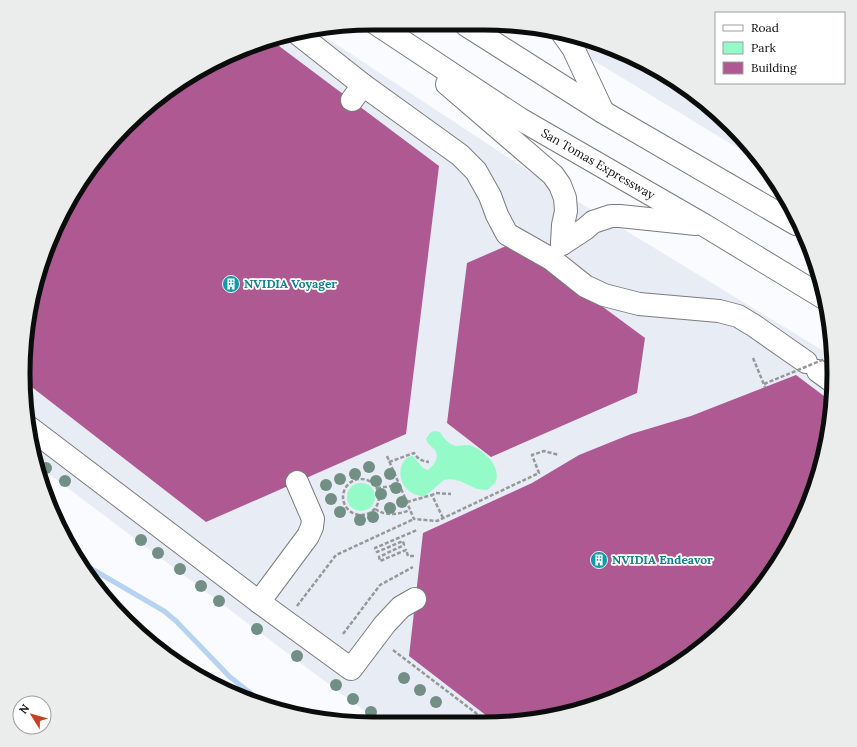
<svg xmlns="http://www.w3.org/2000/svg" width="857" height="747" font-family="Lora,serif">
	<rect width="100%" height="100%" fill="#fafbfe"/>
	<g fill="#e8ecf5">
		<polygon points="542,29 596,42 659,70 714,110 761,160 764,164"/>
		<polygon points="316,31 536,176 832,356 833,397 822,464 798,529 761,587 714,637 659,677 596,705 507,723 382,724 37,465 24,397 26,328 50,240 95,160 143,110 218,59 283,35"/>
	</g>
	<g fill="#94fbc8">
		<path d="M 434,431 L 440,432 C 443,438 450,445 456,446 C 461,446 467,444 472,446 C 484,451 501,466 496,481 C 494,485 490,487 487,490 L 477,489 L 460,481 L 450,479 L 444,480 L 424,497 C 417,495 412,494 407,489 C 397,480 398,458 413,456 L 423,468 L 428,470 C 433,466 439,459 436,452 C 434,447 428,446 426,439 L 430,433 Z"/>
		<circle cx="361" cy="497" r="14"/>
	</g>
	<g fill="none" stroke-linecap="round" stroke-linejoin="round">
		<polyline stroke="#b6d3f1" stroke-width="5" points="80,562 164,611 176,621 230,677 267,706"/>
	</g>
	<g fill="#ae5991">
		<polygon points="271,40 439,166 406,434 206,522 24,381 26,328 50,240 95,160 143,110 218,59"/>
		<polygon points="515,242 645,338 637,393 491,457 447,423 467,263"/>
		<polygon points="796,375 832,402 822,464 798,529 761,587 714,637 659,677 596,705 507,723 496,723 409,656 423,533 532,483 579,455 631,434 691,416"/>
	</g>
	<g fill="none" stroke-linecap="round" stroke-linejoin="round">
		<g stroke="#7b7c7e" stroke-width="24">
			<g id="minor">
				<polyline points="297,33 363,85 460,155 476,171 490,196 497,215 507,234 551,259 585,286 604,295 639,304 719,311 738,316 753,325 806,362"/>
				<polyline points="352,100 363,85"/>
				<polyline points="818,371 833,382"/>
				<polyline points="30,428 259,602 351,669 385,624 401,607 415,599"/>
				<polyline points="259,602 308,536 312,527 313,519 297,482"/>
			</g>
		</g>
		<g stroke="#7b7c7e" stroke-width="24">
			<g id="highway">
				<polyline points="375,23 520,119 704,225 824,298"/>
				<polyline points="466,25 603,112 796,224"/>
				<polyline points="563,34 573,48 603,112"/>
				<polyline points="447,84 553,175 560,185 565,198 566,211 563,225 562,244"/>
				<polyline points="562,244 585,229 593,222 611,216 620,216 696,224"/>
			</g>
		</g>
		<g stroke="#97989a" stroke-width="2.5" stroke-dasharray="4 2" stroke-linecap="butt">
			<polyline points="753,358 765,387"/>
			<polyline points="387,456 414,519 437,521 539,473 532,455 544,451 559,455"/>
			<path d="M 389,462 L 414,453 C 418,459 421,461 429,462"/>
			<circle cx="361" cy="497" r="18"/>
			<polyline points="377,488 399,485"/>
			<polyline points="407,502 432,495"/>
			<path d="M 375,509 C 386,516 397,515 410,510"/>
			<polyline points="443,518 432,495 436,493 451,494"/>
			<polyline points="414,556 408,556 406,550 380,561 379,557 404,545 403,541 377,552 375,548 417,530"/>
			<polyline points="297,606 336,555 414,519"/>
			<polyline points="343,634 380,585 413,567"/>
			<polyline points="393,650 489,723"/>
		</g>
		<use href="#minor" stroke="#fff" stroke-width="22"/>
		<use href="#highway" stroke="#fff" stroke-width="22"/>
		<polyline stroke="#97989a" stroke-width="2.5" stroke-dasharray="4 2" stroke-linecap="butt" points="764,384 832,356"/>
	</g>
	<g fill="#728f86">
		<circle cx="369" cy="467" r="6"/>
		<circle cx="46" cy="468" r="6"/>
		<circle cx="355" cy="474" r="6"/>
		<circle cx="390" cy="474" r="6"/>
		<circle cx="340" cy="479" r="6"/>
		<circle cx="65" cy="481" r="6"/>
		<circle cx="376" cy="481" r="6"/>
		<circle cx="326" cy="485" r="6"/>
		<circle cx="396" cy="488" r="6"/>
		<circle cx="381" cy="494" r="6"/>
		<circle cx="331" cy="499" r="6"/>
		<circle cx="402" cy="502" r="6"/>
		<circle cx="390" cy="508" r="6"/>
		<circle cx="340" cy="512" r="6"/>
		<circle cx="373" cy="517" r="6"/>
		<circle cx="360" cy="520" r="6"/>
		<circle cx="141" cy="540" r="6"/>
		<circle cx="158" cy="553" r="6"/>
		<circle cx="180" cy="569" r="6"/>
		<circle cx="201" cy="586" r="6"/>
		<circle cx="219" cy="601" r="6"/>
		<circle cx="257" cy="629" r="6"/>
		<circle cx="297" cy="656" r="6"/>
		<circle cx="404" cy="678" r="6"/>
		<circle cx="336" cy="685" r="6"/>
		<circle cx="420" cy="690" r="6"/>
		<circle cx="353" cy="699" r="6"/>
		<circle cx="436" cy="702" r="6"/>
		<circle cx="371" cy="712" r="6"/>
	</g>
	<defs>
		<g id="building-disc" transform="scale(0.9)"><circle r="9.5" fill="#0f9aa8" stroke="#fff"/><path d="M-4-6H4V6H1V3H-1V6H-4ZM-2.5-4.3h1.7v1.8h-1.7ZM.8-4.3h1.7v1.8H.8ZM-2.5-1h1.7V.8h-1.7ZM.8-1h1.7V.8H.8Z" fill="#fff"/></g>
	</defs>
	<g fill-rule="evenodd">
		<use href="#building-disc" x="231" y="284"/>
		<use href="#building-disc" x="599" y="560"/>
	</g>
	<g text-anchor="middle" stroke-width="3.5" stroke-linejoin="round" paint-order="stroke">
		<g font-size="12" fill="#0b0c0c" stroke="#fff">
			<text transform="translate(598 164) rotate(30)" y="4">San Tomas Expressway</text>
		</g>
		<g font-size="12" font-weight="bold" fill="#0d838f" stroke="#fff" text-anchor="start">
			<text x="244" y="288">NVIDIA Voyager</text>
			<text x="612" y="564">NVIDIA Endeavor</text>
		</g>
	</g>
	<path d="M0 0H857V747H0ZM373 30H484A343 343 0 0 1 827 373V374A343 343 0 0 1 484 717H373A343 343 0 0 1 30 374V373A343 343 0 0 1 373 30Z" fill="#ebecec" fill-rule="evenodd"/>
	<path fill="none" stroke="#0b0c0c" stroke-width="5" d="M373 30H484A343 343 0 0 1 827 373V374A343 343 0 0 1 484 717H373A343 343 0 0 1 30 374V373A343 343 0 0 1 373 30Z"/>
	<rect x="715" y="12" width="130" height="72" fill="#ffffff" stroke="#9d9e9e"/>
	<rect x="723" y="25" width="20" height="6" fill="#ffffff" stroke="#9d9e9e"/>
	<text x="751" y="32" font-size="12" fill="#0b0c0c">Road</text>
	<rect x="723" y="42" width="20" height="12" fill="#94fbc8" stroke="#9d9e9e"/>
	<text x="751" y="52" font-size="12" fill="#0b0c0c">Park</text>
	<rect x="723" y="62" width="20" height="12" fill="#ae5991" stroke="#9d9e9e"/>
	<text x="751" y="72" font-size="12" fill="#0b0c0c">Building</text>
	<g transform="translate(32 715) rotate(307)"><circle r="19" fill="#ffffff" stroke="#9d9e9e"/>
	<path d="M0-3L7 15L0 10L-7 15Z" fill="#ca4022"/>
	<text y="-6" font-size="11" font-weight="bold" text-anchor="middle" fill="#0b0c0c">N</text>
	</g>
</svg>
